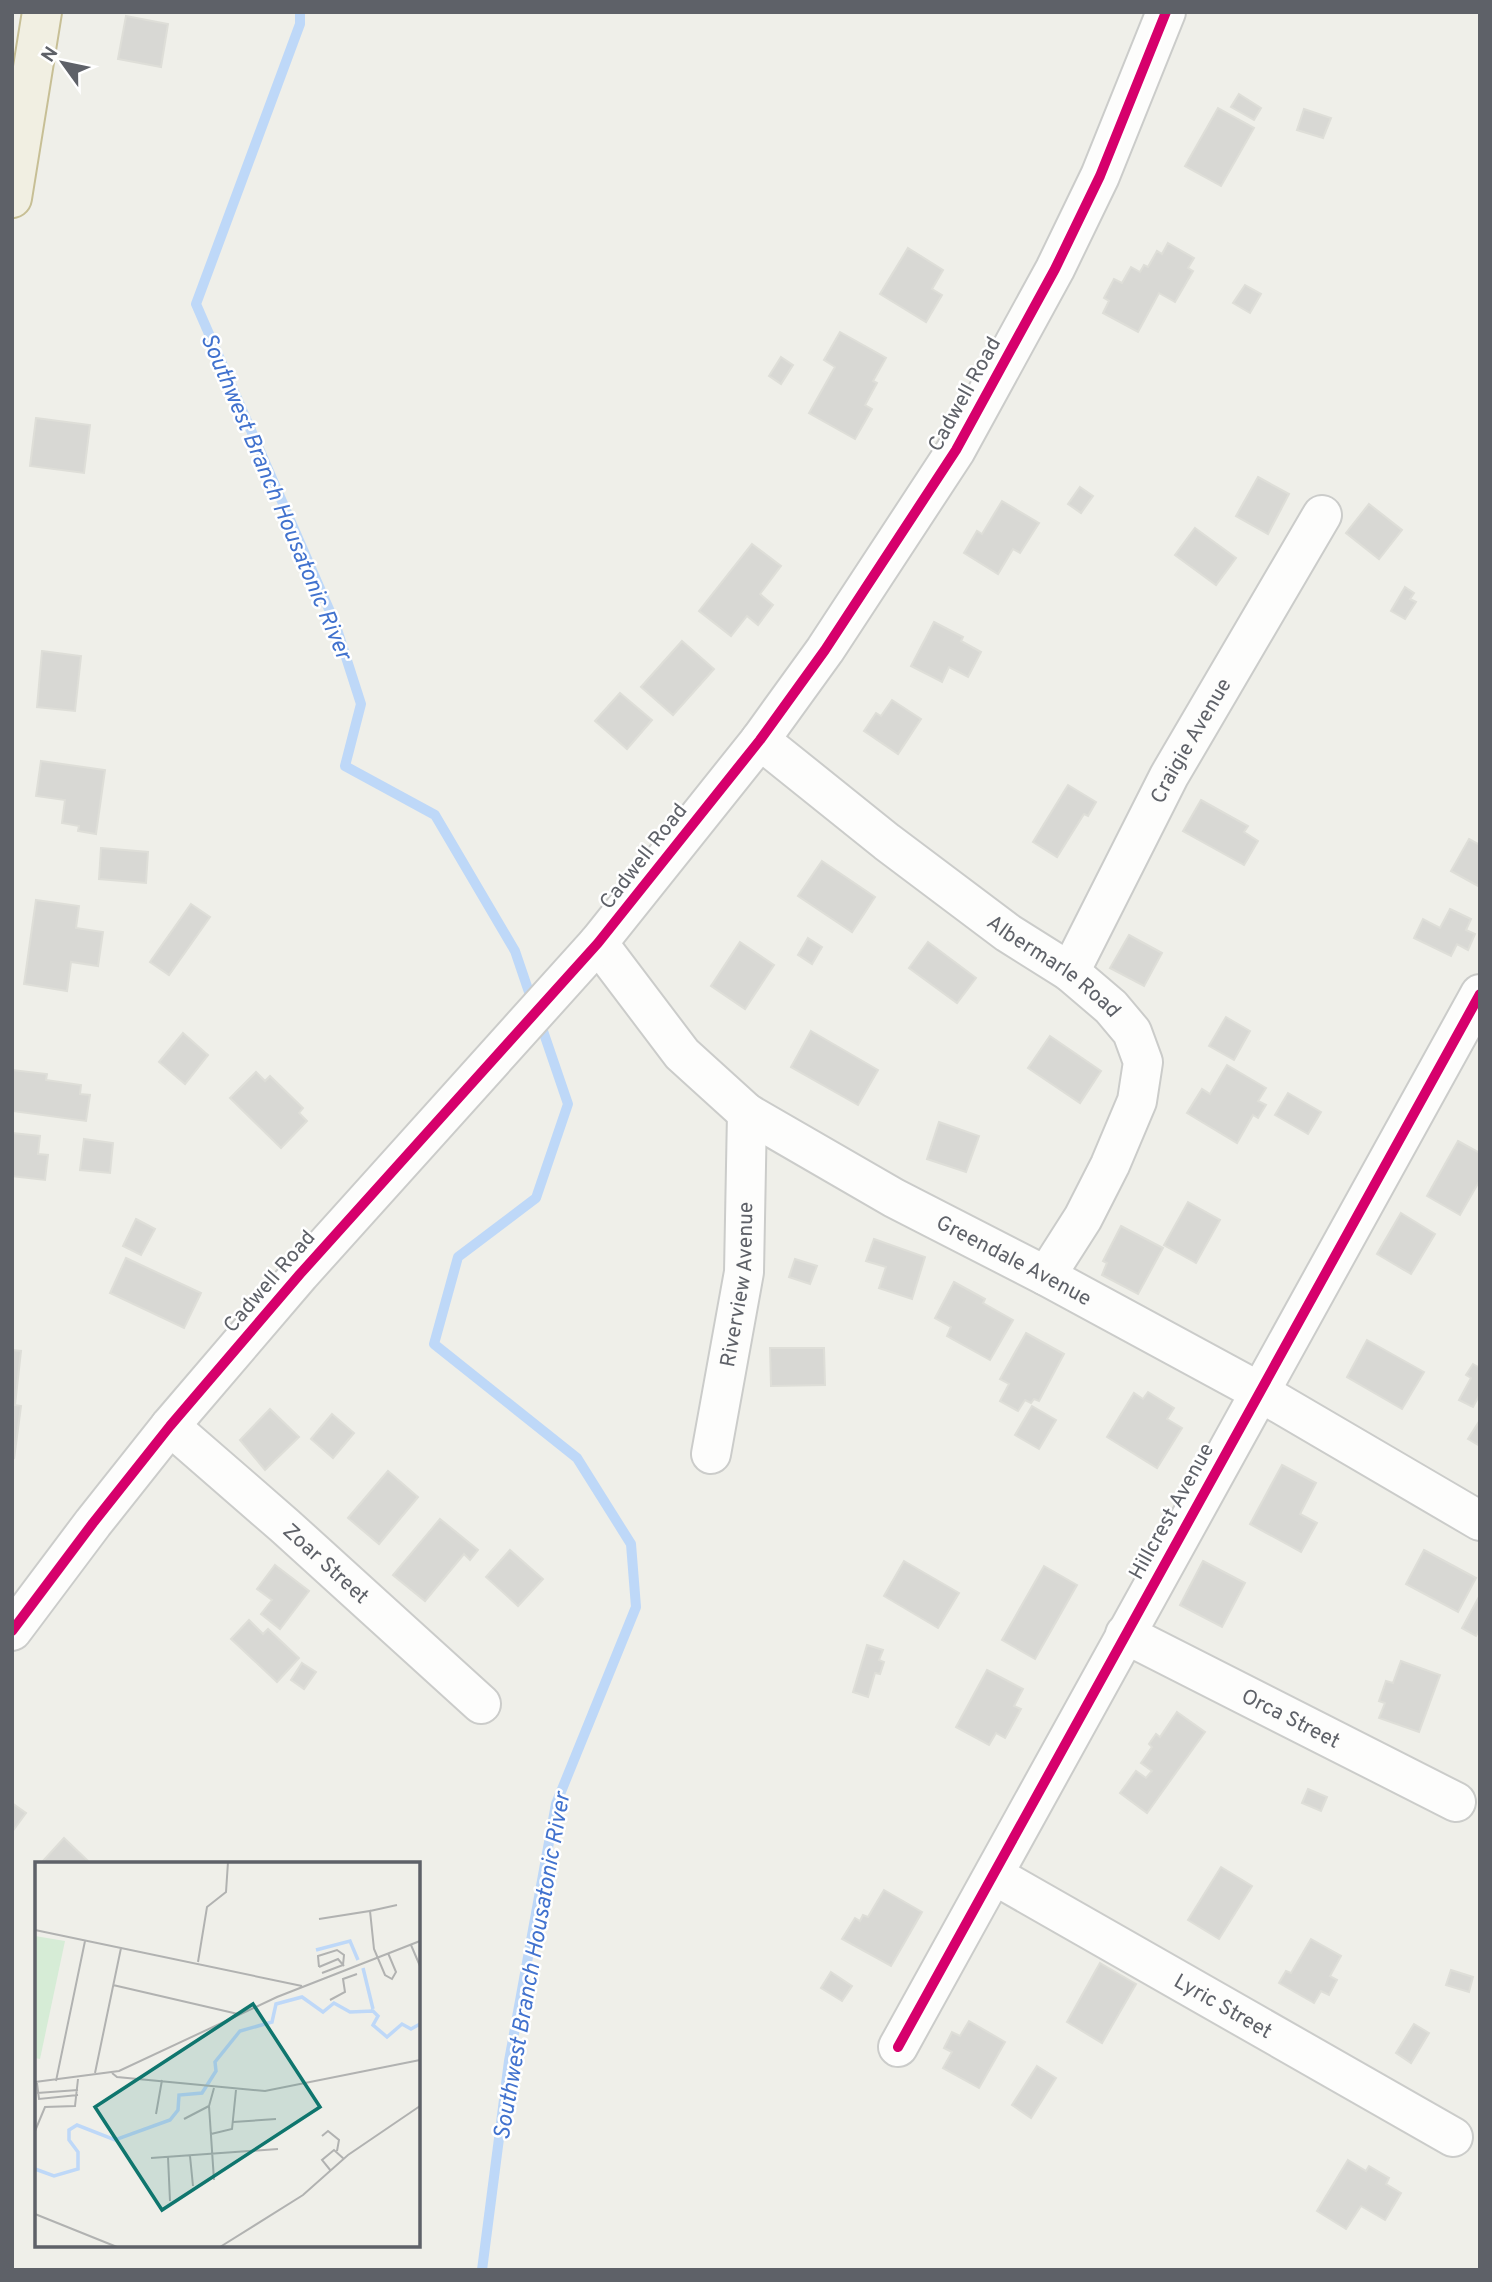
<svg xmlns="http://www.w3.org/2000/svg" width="1492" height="2282" font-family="Overpass,sans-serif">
	<rect width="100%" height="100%" fill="#efefe9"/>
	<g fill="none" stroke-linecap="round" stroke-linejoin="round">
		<g stroke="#bed8f8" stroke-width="10">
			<polyline points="300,12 300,24 196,304 335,623 361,704 345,766 435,815 515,951 532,1001"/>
			<polyline points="482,2270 509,2061 556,1804 636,1607 631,1544 577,1458 434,1344 458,1257 536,1198 568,1104 540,1022"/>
		</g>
	</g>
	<g fill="#d8d8d4" stroke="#deded8" stroke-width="2">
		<polygon points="126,16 168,24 161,67 118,59"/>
		<polygon points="1239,94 1261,108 1254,120 1231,107"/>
		<polygon points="1218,108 1254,128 1221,186 1185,166"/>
		<polygon points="1304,109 1331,118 1323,138 1297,130"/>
		<polygon points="1168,243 1194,258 1188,268 1193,271 1175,302 1159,293 1138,332 1103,313 1109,301 1104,298 1114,279 1122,283 1131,267 1140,272 1144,265 1148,267 1157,251 1162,254"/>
		<polygon points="908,248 943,270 932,289 942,295 926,322 880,294"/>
		<polygon points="1245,285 1261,294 1250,313 1233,303"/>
		<polygon points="840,332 886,358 873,381 877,383 865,405 872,409 855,439 809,413 835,367 824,360"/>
		<polygon points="781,357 793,365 781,384 769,376"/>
		<polygon points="36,418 90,425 84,473 30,466"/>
		<polygon points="1258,477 1289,494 1268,534 1236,516"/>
		<polygon points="1080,487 1093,496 1081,513 1068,504"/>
		<polygon points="1002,501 1039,523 1020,553 1013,549 998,574 964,553 977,531 982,534"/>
		<polygon points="1369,504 1402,530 1379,559 1346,533"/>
		<polygon points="1195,528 1236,558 1216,585 1175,555"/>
		<polygon points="752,544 781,566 760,594 773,605 758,625 747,616 731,636 699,611"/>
		<polygon points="1405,587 1414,593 1410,599 1416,602 1405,619 1391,611"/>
		<polygon points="934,622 963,637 961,641 981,652 968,677 949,667 942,682 911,666"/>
		<polygon points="682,641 714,669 673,715 641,687"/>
		<polygon points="42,651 81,656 75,711 37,707"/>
		<polygon points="620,693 652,720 627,749 595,721"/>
		<polygon points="892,700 921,719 898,754 864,731 876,713 881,716"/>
		<polygon points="41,761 105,770 96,834 78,831 79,826 62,823 65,800 36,796"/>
		<polygon points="1068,785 1096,802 1088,816 1084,814 1057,857 1033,842"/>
		<polygon points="1201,800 1248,826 1244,832 1258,841 1244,865 1183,831"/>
		<polygon points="1469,839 1480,845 1480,887 1451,871"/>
		<polygon points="101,848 148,852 146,883 99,879"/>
		<polygon points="822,861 875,897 852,932 798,896"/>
		<polygon points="36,900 79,906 76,928 103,932 98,966 71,962 67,991 24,984"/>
		<polygon points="191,904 210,917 169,975 150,962"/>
		<polygon points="1450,909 1471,919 1466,930 1475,934 1468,950 1457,944 1451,956 1414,938 1423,919 1440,928"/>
		<polygon points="1129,935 1162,953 1144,986 1110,968"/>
		<polygon points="808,938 822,947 812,964 798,955"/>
		<polygon points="740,942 774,965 745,1009 711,986"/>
		<polygon points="928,942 976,978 957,1003 909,968"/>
		<polygon points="1226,1017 1250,1031 1234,1060 1209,1046"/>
		<polygon points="811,1031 878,1070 858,1105 791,1067"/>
		<polygon points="183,1033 208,1055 185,1084 159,1062"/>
		<polygon points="1050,1036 1101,1071 1080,1103 1028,1068"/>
		<polygon points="1227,1065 1266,1088 1258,1101 1266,1105 1258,1118 1253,1115 1237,1143 1187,1113 1202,1089 1210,1094"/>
		<polygon points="12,1070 47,1074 46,1080 81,1085 80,1094 90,1095 86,1121 12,1111"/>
		<polygon points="256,1072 265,1081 270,1076 303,1108 299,1113 307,1121 281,1148 230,1098"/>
		<polygon points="1288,1093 1321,1112 1308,1134 1275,1115"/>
		<polygon points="939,1122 979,1136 966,1172 927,1159"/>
		<polygon points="12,1133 40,1136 38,1154 48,1155 45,1180 12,1176"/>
		<polygon points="84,1139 113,1143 110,1173 80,1170"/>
		<polygon points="1458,1141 1480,1153 1480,1180 1460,1215 1427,1196"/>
		<polygon points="1188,1202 1220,1220 1196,1263 1164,1245"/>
		<polygon points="1401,1213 1435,1234 1411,1274 1377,1254"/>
		<polygon points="136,1219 155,1229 141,1255 123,1246"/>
		<polygon points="1121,1226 1163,1248 1138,1294 1102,1275 1107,1263 1103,1261"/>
		<polygon points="874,1239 925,1257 912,1299 879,1288 886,1267 866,1261"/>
		<polygon points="126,1258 201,1293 184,1328 110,1293"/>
		<polygon points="795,1259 817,1266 810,1284 789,1277"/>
		<polygon points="954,1282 985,1299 983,1303 1013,1320 990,1360 947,1336 951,1327 935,1318"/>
		<polygon points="1026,1333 1064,1354 1039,1401 1034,1399 1031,1403 1025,1400 1018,1411 1000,1401 1009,1384 1000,1379"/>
		<polygon points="1367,1340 1424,1372 1402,1409 1347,1377"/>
		<polygon points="770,1348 824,1348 825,1385 771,1386"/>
		<polygon points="12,1350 21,1351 15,1405 21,1406 14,1459"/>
		<polygon points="1473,1364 1480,1368 1480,1394 1473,1407 1459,1400 1471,1378 1466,1375"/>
		<polygon points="1148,1392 1174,1408 1167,1419 1182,1428 1157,1468 1107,1437 1134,1393 1143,1399"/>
		<polygon points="1032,1406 1056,1420 1039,1449 1015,1435"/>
		<polygon points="270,1409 299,1437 265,1470 240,1440"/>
		<polygon points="332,1414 354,1433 333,1458 311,1439"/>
		<polygon points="1480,1420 1480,1446 1468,1439"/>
		<polygon points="1282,1465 1316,1483 1300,1514 1317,1523 1301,1552 1250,1524"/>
		<polygon points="388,1471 418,1497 379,1544 348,1518"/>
		<polygon points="440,1519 478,1550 470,1560 464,1554 425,1601 393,1575"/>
		<polygon points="510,1550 543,1579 518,1606 486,1577"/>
		<polygon points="1424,1550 1476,1578 1458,1612 1406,1584"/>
		<polygon points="904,1561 959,1593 938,1628 884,1596"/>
		<polygon points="1203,1561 1245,1583 1222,1627 1180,1605"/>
		<polygon points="275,1565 309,1591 280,1629 261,1614 272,1600 257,1589"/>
		<polygon points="1044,1566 1077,1585 1035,1659 1002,1640"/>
		<polygon points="1480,1595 1480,1629 1476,1636 1462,1628"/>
		<polygon points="249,1620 263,1634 268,1629 299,1658 277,1682 231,1639"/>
		<polygon points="867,1645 883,1650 879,1660 884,1662 880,1674 875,1673 868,1697 853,1692"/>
		<polygon points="1401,1661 1440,1675 1419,1732 1379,1718 1385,1703 1379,1701 1386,1681 1393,1683"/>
		<polygon points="302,1663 316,1672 304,1689 291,1680"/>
		<polygon points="987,1670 1023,1689 1014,1706 1021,1709 1005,1738 996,1733 989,1745 956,1727"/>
		<polygon points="1177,1712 1205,1732 1147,1813 1120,1793 1136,1771 1146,1778 1152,1771 1141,1763 1152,1747 1149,1744 1156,1734 1160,1737"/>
		<polygon points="1308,1789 1327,1797 1321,1811 1302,1803"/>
		<polygon points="12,1803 26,1813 12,1832"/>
		<polygon points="64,1838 88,1861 85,1864 46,1864 43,1861"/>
		<polygon points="1221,1867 1252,1886 1219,1939 1188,1920"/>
		<polygon points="884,1890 922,1912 891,1966 842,1939 855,1918 860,1921 863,1915 868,1917"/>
		<polygon points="1311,1939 1341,1956 1330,1976 1337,1980 1329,1995 1321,1991 1314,2003 1279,1983 1286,1971 1291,1973"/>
		<polygon points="1100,1963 1136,1984 1102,2043 1067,2022"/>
		<polygon points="1451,1970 1473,1977 1469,1992 1446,1985"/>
		<polygon points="831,1972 852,1986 842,2001 821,1988"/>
		<polygon points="969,2021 1005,2042 979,2088 943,2068 952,2052 944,2048 952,2032 960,2036"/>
		<polygon points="1414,2024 1429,2033 1411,2063 1396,2053"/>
		<polygon points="1037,2066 1056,2078 1031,2118 1012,2105"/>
		<polygon points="1348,2160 1366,2171 1369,2166 1389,2178 1386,2184 1401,2193 1385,2220 1361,2206 1346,2229 1317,2211"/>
	</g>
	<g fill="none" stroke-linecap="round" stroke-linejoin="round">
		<g stroke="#cbccca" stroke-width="42">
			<g id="minor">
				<path id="s1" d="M 760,740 L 887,842 L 1008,933 L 1070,972 L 1111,1007 L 1132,1032 L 1143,1062 L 1137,1101 L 1110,1165 L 1083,1218 L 1046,1276"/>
				<path id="s2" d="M 598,943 L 682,1054 L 747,1113 L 894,1198 L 1046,1276 L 1258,1391 L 1480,1521"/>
				<path id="s3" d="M 1070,972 L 1169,776 L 1322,515"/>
				<path id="s4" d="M 170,1426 L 285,1526 L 481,1704"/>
				<path id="s5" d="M 711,1454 L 744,1272 L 747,1113"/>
				<polyline points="12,1631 93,1523 170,1426 300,1274 598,943 760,740 825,650 956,450 1055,269 1100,176 1166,12"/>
				<path id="s6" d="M 1125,1634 L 1456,1802"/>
				<path id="s7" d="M 994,1875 L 1453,2137"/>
				<polyline points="898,2047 1480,994"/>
			</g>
		</g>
		<g stroke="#c7bf95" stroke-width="42">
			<polyline id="highway" points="12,198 42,12"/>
		</g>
		<use href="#minor" stroke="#fdfdfc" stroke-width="38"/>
		<use href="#highway" stroke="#f1efe2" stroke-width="38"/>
		<g stroke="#fff" stroke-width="15">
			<g id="cycleway">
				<polyline points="12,1631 93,1523 170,1426 300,1274 598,943 760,740 825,650 956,450 1055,269 1100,176 1166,12"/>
				<polyline points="898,2047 1480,994"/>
			</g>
		</g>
		<use href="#cycleway" stroke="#d6006c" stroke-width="10"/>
	</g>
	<g text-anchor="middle" stroke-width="5" stroke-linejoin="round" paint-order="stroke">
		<g font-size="21" fill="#5e6168" stroke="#fff">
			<text transform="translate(964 394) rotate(-61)" y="7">Cadwell Road</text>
			<text dy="7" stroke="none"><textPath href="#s3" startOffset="261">Craigie Avenue</textPath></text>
			<text transform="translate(643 856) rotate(-52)" y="7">Cadwell Road</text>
			<text dy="7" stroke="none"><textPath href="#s1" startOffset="371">Albermarle Road</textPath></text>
			<text dy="7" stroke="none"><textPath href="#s2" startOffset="532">Greendale Avenue</textPath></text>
			<text transform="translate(269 1281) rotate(-49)" y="7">Cadwell Road</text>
			<text dy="7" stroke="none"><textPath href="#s5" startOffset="172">Riverview Avenue</textPath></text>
			<text transform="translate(1171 1511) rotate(-61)" y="7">Hillcrest Avenue</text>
			<text dy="7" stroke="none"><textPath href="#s4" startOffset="208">Zoar Street</textPath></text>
			<text dy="7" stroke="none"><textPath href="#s6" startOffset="186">Orca Street</textPath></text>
			<text dy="7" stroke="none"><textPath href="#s7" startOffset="264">Lyric Street</textPath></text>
		</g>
		<g font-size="23" font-style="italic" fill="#4172ce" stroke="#fff">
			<text transform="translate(277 496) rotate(67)" y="8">Southwest Branch Housatonic River</text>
			<text transform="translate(531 1966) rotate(-80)" y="8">Southwest Branch Housatonic River</text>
		</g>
	</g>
	<g transform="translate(35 1862)">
		<rect width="385" height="385" fill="#efefe9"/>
		<path d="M 0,74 L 30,79 L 5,197 L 0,196 Z" fill="#d6ecd6"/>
		<path fill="none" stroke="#bed8f8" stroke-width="3.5" d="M 281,88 L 315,79 L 323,98M 328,106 L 338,147M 0,307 L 19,314 L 43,307 L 43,290 L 34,278 L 34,268 L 42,263 L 80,278 L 135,258 L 143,248 L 144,233 L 167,231 L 181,209 L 180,200 L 205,169 L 237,160 L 241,142 L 267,135 L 288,150 L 299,141 L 315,150 L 338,149 L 343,154 L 338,163 L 352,175 L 367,162 L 376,167 L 385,162"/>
		<path fill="none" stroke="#b1b2b1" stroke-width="2" d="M 335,49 L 362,43M 284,57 L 335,49 L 339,87 L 350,113 L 357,117 L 361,110 L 353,91M 0,68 L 267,124M 376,83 L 385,104M 163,100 L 172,45 L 191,30 L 193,0M 284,105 L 283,94 L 302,88 L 309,93 L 308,103 L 287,111M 284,105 L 303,97 L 309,104M 78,123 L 203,152M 295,138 L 310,130 L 308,117 L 322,112M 60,211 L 86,86M 77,211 L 82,215 L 230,229 L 385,198M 21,219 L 50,79M 0,220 L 84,209 L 242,135 L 385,79M 2,221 L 4,237 L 43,233M 2,231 L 43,228M 121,252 L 127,218M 149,257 L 174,244M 198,260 L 241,257M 0,269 L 10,245 L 40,244 L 43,217M 176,272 L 197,267 L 201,228M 287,274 L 293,269 L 304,278 L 302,289M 155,294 L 158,324M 133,295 L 135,339M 116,296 L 243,287M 296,309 L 287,298 L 299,288 L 309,297M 179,318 L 174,244 L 179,226M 0,352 L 82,385M 185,385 L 268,333 L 313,293 L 385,244"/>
		<path fill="#0f766e" fill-opacity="0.15" stroke="#0f766e" stroke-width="3.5" d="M 218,142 L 285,245 L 127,348 L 60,245 Z"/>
		<rect width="385" height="385" fill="none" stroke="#5e6168" stroke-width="3.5"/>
	</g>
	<rect width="1492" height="2282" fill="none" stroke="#5e6168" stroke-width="28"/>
	<g transform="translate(63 63) rotate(303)" stroke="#ffffff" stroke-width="5" paint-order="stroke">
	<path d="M0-5L12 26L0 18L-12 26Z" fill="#5e6168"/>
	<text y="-10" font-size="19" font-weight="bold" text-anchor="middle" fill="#5e6168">N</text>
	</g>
</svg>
